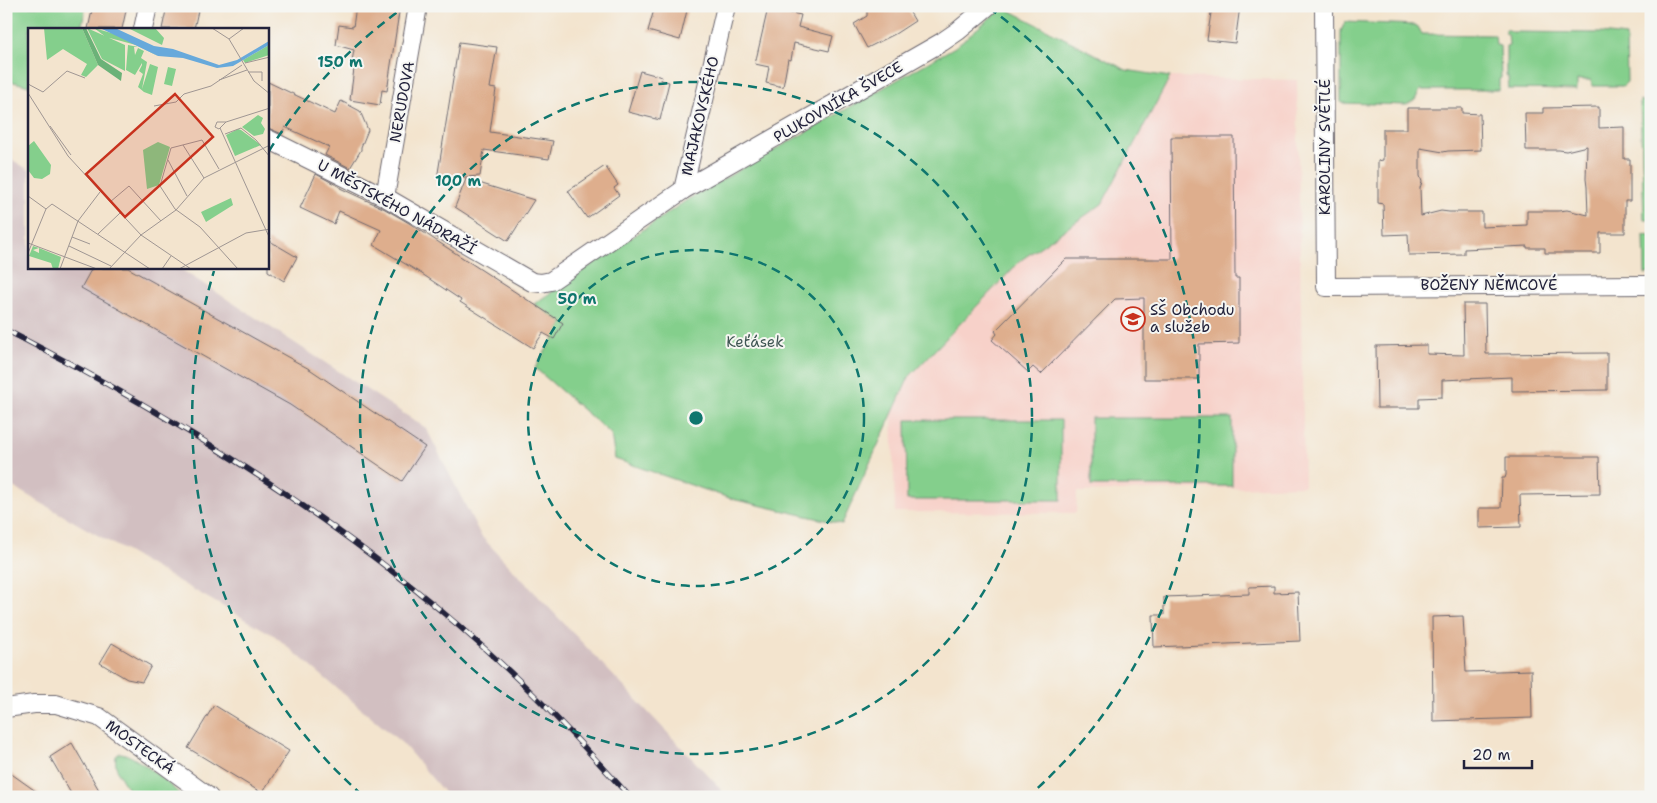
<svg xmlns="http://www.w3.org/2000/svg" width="1657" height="803" font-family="'Shantell Sans',sans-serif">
	<rect width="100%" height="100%" fill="#f6f6f2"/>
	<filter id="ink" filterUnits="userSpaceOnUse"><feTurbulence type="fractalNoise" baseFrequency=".02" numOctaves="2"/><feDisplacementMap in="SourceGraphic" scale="10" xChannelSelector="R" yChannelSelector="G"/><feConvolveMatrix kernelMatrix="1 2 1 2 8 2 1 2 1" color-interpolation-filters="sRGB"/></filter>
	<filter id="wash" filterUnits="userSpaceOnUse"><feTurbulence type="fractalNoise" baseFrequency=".0096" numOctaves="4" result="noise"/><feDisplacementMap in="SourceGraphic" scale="20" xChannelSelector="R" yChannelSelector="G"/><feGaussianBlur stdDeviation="1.12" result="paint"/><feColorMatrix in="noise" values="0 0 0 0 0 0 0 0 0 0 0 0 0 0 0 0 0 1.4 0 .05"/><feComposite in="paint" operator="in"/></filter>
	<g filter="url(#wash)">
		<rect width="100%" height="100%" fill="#f3e4ce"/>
		<polygon fill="#f7d1c9" points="1170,77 1297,80 1304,486 1077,492 1076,513 895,512 892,414 909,378 1021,260 1102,204"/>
		<polygon fill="#d2bfc1" points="6,156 29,170 29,268 179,268 426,428 481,536 719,787 724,797 448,797 403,744 275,636 6,483"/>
		<g fill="#84cf8c" stroke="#537864">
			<polygon points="6,6 86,6 81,29 29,29 29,86 6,80"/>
			<polygon points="1003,7 1126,70 1170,77 1102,204 1021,260 909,377 842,524 732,499 615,459 611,434 535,368 563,323 534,304 687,200 955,47"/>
			<polygon points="1345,22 1416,25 1421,34 1495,35 1496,45 1500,46 1501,78 1499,79 1499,90 1420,90 1415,100 1406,105 1341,103 1341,31"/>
			<polygon points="1505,29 1513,32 1601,33 1626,36 1627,82 1623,86 1592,86 1591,80 1577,80 1577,90 1509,89 1508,76 1506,76 1506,46 1509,45 1508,34 1505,33"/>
			<polygon points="1640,100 1649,104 1651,110 1651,220 1644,220"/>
			<polygon points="1644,235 1651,236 1651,273 1645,274"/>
			<rect x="1091" y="418" width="141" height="68"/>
			<polygon points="906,420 1061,420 1061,500 907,500"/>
			<path d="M 120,753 C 133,753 173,786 182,797 L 134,797 C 126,785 113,771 116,756 Z"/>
		</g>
		<g id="blocks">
			<g fill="#deae8d">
				<polygon points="93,6 127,6 122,29 88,29"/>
				<polygon points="167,6 199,6 194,29 162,29"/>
				<polygon points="356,6 400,6 387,91 382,90 380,105 350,100 355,61 352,61 354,50 336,45 339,25 353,27"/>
				<polygon points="655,6 688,6 680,40 648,31"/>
				<polygon points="867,6 906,6 915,21 895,34 867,48 854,24 867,16"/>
				<polygon points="1212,6 1240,6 1235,43 1207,40"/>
				<polygon points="768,8 801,15 798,27 833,36 829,51 794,43 791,60 788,59 783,87 766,83 769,67 755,64"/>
				<polygon points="459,42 497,47 490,88 496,89 490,132 553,141 549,159 484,150 480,176 437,179"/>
				<polygon points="640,71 662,77 661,80 669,82 660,120 628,112"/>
				<polygon points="268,82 335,114 341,101 360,111 368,130 361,147 361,150 350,168 325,155 329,147 285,127 282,134 268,128"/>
				<polygon points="1599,107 1599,128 1624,127 1624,159 1630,159 1630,201 1625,201 1625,233 1600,233 1600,253 1545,253 1545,248 1527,248 1527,246 1464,249 1464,254 1409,255 1408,234 1384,235 1383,204 1378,203 1378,161 1383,160 1383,129 1407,129 1407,108 1462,108 1462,113 1480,114 1481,150 1448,151 1443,152 1420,148 1420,176 1422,182 1420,188 1421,216 1441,211 1449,212 1482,212 1482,227 1527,225 1527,211 1558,211 1567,210 1588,215 1587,187 1586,179 1587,146 1566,151 1559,150 1526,150 1525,113 1543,113 1543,108"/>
				<polygon points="1171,137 1234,137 1235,278 1239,278 1239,343 1199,344 1199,379 1144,379 1144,298 1115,299 1041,374 1033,367 1028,372 992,340 997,334 995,331 1066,259 1172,259"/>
				<polygon points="605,166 618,185 614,188 619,195 587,218 568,191"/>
				<polygon points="316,174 340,187 340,188 385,209 409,223 563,323 554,339 543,333 533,348 514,336 460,302 461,300 422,274 374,245 381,230 339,211 334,224 300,208"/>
				<polygon points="466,179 534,200 508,241 455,207"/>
				<polygon points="268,240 297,257 284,281 268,271"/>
				<polygon points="92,268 128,268 311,370 425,447 402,481 290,405 81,288"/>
				<polygon points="1463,304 1485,304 1486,354 1607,353 1607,390 1512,391 1512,377 1442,380 1442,397 1419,398 1419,408 1377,408 1376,346 1427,345 1427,354 1464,355"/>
				<polygon points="1506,457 1599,457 1600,494 1520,495 1521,527 1479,528 1479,508 1501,508 1502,478 1505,478 1506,475"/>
				<polygon points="1274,586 1274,593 1298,592 1300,641 1154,647 1153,615 1164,615 1164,597 1249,594 1249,587"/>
				<polygon points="1463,616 1466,672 1531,670 1532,718 1433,721 1432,617"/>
				<polygon points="112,643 151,666 142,682 127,679 100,663"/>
				<polygon points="214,705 289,751 262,793 188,748"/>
				<polygon points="72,743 103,797 73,797 50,757"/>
				<polygon points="6,770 44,797 6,797"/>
			</g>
		</g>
	</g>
	<g filter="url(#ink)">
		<use href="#blocks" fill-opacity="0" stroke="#6b666e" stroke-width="1"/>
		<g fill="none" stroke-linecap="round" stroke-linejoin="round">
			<g stroke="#6b666e" stroke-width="20">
				<g id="street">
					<polyline points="1324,6 1326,287 1651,285"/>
					<polyline points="143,29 148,6"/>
					<polyline points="268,139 385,197 532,282 541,283 551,281 683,190 942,42 958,31 988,6"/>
					<polyline points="683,190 726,6"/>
					<polyline points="385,197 418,6"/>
					<polyline points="6,708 34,704 56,704 99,717 209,797"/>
				</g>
			</g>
			<use href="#street" stroke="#fff" stroke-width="18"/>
			<g stroke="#22223b" stroke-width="5.5">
				<path id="rail" d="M 6,330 C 186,422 359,531 507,669 C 551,710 590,753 630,797"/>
			</g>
			<use href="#rail" stroke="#f6f6f2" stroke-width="4" stroke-dasharray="11" stroke-linecap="butt"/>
		</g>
	</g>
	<g fill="none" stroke="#0f766e" stroke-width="2.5" stroke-dasharray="9 6">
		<circle cx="696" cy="418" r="168"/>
		<circle cx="696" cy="418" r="336"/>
		<path d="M362 795A504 504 0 0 1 214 271M269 151A504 504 0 0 1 403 8M989 8A504 504 0 0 1 1030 795"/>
	</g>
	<defs>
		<g id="university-ring" transform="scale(1.25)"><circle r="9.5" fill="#f6f6f2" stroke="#c8321e" stroke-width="1.5"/><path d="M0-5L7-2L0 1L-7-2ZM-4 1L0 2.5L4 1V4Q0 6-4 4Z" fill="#c8321e"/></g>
	</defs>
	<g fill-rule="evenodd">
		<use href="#university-ring" x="1133" y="319"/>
	</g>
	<g text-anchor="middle" stroke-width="4" stroke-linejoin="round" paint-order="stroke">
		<g font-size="15" fill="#22223b" stroke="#f6f6f2">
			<text transform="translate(402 102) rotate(-80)" y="5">NERUDOVA</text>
			<text transform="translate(838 102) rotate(-30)" y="5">PLUKOVNÍKA ŠVECE</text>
			<text transform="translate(700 116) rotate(-77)" y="5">MAJAKOVSKÉHO</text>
			<text transform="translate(1325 147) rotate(-90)" y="5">KAROLINY SVĚTLÉ</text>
			<text transform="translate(397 207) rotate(29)" y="5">U MĚSTSKÉHO NÁDRAŽÍ</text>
			<text x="1489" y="290">BOŽENY NĚMCOVÉ</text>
			<text transform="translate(140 747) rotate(36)" y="5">MOSTECKÁ</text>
		</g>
		<g font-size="15" fill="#22223b" stroke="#f6f6f2" text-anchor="start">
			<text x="1150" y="315">SŠ Obchodu<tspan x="1150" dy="17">a služeb</tspan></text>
		</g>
		<g font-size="15" fill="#3f5653" stroke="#f6f6f2">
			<text x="755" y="347">Keťásek</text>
		</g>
	</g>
	<g transform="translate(28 28)">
		<rect width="241" height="241" fill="#f3e4ce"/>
		<path d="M 16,0 L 54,0 L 70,37 L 58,49 L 53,47 L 59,36 L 35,21 L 19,32 ZM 59,0 L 97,17 L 97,43 L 74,31 ZM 66,0 L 97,9 L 130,28 L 108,17 L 78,9 ZM 127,0 L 136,10 L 134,17 L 102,1 ZM 100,17 L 110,19 L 106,19 L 107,27 L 110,20 L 116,23 L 113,30 L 119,34 L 114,61 L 122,36 L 130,39 L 124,67 L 116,64 L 110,59 L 115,46 L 111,43 L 114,37 L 114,35 L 107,47 L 98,42 ZM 241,17 L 241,27 L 217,35 L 215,32 ZM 140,39 L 148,41 L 144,58 L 136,56 ZM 230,87 L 235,90 L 233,95 L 237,101 L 235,106 L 226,108 L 214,99 ZM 210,101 L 213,102 L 233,117 L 207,128 L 198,107 ZM 6,113 L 23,137 L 22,146 L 14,151 L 6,150 L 0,142 L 0,118 ZM 130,114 L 142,119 L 131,157 L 119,161 L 115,122 ZM 203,170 L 205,177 L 178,194 L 173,184 ZM 5,218 L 11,220 L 5,222 L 11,225 L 11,220 L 33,229 L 30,241 L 25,241 L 23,235 L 1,228 Z" fill="#84cf8c"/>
		<path d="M 54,0 L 58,0 L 73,31 L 94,45 L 93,53 L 70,37 Z" fill="#6bb278"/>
		<path d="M 72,0 L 87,0 L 126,18 L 145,21 L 191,37 L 209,32 L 241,13 L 241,17 L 205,38 L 189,40 L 155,30 L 130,28 Z" fill="#67a9db"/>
		<path fill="none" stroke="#9f9693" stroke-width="1" d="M 184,0 L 201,11 L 226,53 L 242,66M 201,11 L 216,0M 217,35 L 242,29M 220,44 L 234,44 L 234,53M 191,52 L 219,42M 0,56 L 15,64 L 39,43 L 57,50M 0,65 L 40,128 L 85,177 L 113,207 L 163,241M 126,78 L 148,74 L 156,66 L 183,58 L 214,37M 198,94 L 189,94 L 187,99 L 191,101 L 198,94 L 242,80M 22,98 L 43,127M 192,100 L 242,211M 197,106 L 213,100 L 228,112 L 242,129M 155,117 L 176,150M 140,132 L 159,168M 191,141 L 174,112 L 143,120 L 132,158 L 147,181 L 172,199 L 210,241M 0,168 L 18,181M 82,174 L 101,158 L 133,193M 70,206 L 92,185M 44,209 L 62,216M 0,215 L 69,241M 41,218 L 83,238M 0,225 L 18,181 L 24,176 L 122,241M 32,241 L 50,193 L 72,164M 81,241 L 113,207 L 148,182 L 176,150 L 242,117M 134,241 L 143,228M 151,241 L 218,205 L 242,201"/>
		<path fill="#c8321e" fill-opacity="0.15" stroke="#c8321e" stroke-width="2.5" d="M 147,66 L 185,109 L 97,189 L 58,146 Z"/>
		<rect width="241" height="241" fill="none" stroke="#22223b" stroke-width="2.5"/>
	</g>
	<circle cx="696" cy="418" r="8" fill="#0f766e" stroke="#f6f6f2" stroke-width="2.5"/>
	<g font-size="15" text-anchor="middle" font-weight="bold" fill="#0f766e" stroke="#f6f6f2" stroke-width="4" stroke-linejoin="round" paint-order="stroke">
		<text x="340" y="67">150 m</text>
		<text x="458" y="186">100 m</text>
		<text x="577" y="304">50 m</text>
	</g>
	<rect width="1657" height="803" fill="none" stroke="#f6f6f2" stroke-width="25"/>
	<path d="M1464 760v8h68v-8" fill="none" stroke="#22223b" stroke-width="2.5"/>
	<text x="1472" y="760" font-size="15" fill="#22223b" stroke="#f6f6f2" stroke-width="4" paint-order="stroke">20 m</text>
</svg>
